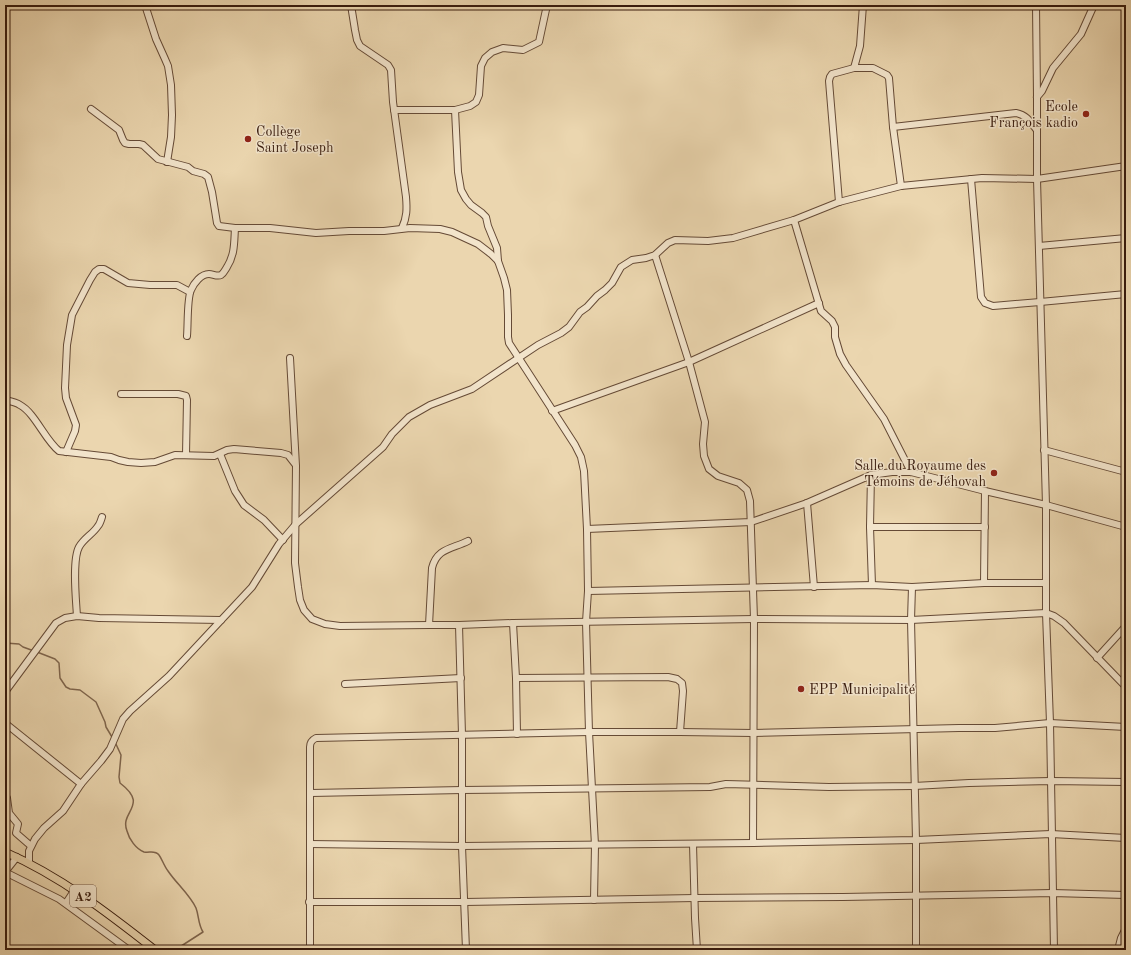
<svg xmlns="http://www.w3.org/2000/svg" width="1131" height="955" font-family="'Old Standard TT',serif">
	<rect width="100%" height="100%" fill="#ebd6af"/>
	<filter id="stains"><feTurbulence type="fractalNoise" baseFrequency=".005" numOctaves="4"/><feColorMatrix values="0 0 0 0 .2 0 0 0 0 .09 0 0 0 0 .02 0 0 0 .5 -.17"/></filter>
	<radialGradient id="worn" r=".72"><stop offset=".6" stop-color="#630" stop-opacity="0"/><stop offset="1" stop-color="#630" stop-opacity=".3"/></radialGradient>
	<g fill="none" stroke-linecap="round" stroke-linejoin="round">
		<g stroke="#7f654d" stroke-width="1.5">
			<polyline points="5,643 19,644 23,647 34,651"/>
			<polyline points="37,652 55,659 59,663 60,678 66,687 70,689 80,690 96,702 105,722 106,727 112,737"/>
			<path d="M 115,742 L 121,755 L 119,777 L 120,783 C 150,806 119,811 127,831 C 129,839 136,849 144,852 C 150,853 155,850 159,855 C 162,859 164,866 168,871 C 176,883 190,895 196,908 C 199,916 198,924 203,932 L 175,950"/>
		</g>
		<g stroke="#654a36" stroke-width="8">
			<g id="minor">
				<polyline points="145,5 156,39 165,59 168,66 171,85 172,115 171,137 167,162"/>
				<path d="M 351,5 L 355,30 L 357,40 L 360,46 L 388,65 L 391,70 L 393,102 L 406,197 C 407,209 407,217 402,228"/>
				<polyline points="1036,5 1037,97 1037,179 1046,505 1046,613 1050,723 1054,950"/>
				<polyline points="854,68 860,46 863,5"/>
				<polyline points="1037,97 1042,91 1053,68 1081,34 1094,5"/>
				<polyline points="91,109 119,130 123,140 125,143 129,144 139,144 143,145 158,159 188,167 193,171 204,174 208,177 212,192 217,223 219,226 235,228"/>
				<polyline points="394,110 455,110 470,106 476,102 479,95 481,66 485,58 492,52 503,48 523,50 539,42 547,5"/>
				<polyline points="455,110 458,172 461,190 466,199 471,205 482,213 486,217 488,226 497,248 498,261"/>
				<path d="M 893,127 L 1016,113 C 1026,115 1030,121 1036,129"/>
				<polyline points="971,179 981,297 985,303 993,306 1040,302 1126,294"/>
				<polyline points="839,202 829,81 830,77 832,74 854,68 873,68 887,75 889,78 893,127 901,186"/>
				<polyline points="794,220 821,311 832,321 835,327 835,337 840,354 846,365 884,419 911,472"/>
				<polyline points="1039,246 1126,238"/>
				<polyline points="655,255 689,362 705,422 703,444 704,456 709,469 718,476 739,483 747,490 750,501 754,619 753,843"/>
				<path d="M 187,336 C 188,326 187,298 191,290 C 194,283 201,274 209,274 C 213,274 217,277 221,275 C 224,273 225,270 227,267 C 235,254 234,243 235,228 L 270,228 L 316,233 L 349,231 L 384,231 L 410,228 L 440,229 L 452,232 L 478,244 L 491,254 L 498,261 L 504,278 L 507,290 L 508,315 L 508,337 L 509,343 L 575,445 L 581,457 L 584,471 L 587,529 L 588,591 L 586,622 L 589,732 L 595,845 L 594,900"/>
				<polyline points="290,358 296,466 295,563 298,587 300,600 304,610 312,619 325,624 340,626 429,625 459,625 513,623 754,619 911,620 1046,613 1054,616 1064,623 1126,687"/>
				<polyline points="121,394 178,394 186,396 187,400 186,455"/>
				<path d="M 5,400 C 10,401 16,402 20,405 C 35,413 45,440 59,451 L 111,457 L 119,460 L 128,462 L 141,463 L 155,462 L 175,455 L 214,456 L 227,450 L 234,449 L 281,453 L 288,455 L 295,464"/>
				<polyline points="552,411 689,362 819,303"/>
				<polyline points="1044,450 1126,472"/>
				<polyline points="66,452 75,431 76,425 66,398 65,388 67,345 72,315 90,280 95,272 99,269 104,269 128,283 150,285 177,285 190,292"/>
				<polyline points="220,454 235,491 244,505 264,520 283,540"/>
				<polyline points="871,475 870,527 872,585"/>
				<polyline points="807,503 814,587"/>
				<polyline points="870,527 985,527"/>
				<polyline points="587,529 751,522 807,503 871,475 892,472 911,472 985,491 1046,505 1126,527"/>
				<polyline points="984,583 985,491"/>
				<polyline points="912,587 911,620 916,840 916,950"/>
				<polyline points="588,591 872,585 912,587 984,583 1046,583"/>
				<path d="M 77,616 C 76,600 72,560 79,547 C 84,538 93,534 98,526 C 100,524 101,520 102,517"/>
				<polyline points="513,623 516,678 517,734"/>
				<path d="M 429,625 L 432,568 C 437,548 452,549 468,541"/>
				<polyline points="459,625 462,735 462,846 466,950"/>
				<polyline points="1097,658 1126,626"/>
				<polyline points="516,678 668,677 677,679 682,683 683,691 680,732"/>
				<polyline points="345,684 461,678"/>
				<polyline points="5,692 56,623 65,618 77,616 99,618 221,620"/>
				<polyline points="5,723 81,784"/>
				<polyline points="311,793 462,790 710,787 726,784 829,787 914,786 969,783 1051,781 1126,782"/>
				<polyline points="5,794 7,798 9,813 18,824 16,833 31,846"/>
				<polyline points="310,844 462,846 753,843 916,840 1051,834 1126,838"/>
				<polyline points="693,844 695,918 697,950"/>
				<polyline points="29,863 29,851 35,839 44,828 63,811 81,784 101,761 110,749 123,719 130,711 169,676 252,587 279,544 296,524 383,447 392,434 409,417 430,405 472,389 538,345 561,333 569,327 580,312 587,307 597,296 605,290 612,283 621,267 632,260 646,258 655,255 668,243 675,240 708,241 733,238 794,220 839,202 901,186 982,178 1037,179 1126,166"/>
				<polyline points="5,872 59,899 129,950"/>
				<polyline points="5,872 17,857"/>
				<polyline points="309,902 465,902 695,898 843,897 1052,893 1126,895"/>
				<polyline points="66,903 74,891"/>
				<path d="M 310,950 L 310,747 C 310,742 312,740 316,738 L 589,732 L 680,732 L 753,733 L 959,728 L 995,728 L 1050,723 L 1126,727"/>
				<polyline points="1118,950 1121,938 1126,928"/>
			</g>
		</g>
		<g stroke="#381b0d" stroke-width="9">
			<path id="major" d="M 5,852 C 60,876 108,913 155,950"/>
		</g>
		<use href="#minor" stroke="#f2e4cb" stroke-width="6"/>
		<use href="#major" stroke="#ebd6af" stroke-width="7"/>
	</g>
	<g fill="#8f2418" stroke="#f2e4cb" stroke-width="1.5">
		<circle cx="1086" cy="114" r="4"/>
		<circle cx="248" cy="139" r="4"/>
		<circle cx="994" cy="473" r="4"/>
		<circle cx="801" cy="689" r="4"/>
	</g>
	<g text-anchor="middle" stroke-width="3" stroke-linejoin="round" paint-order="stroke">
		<rect fill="#f2e4cb" stroke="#705746" stroke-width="1" x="70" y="885" width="26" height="22" rx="3"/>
		<g font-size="13" font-weight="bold" fill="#381b0d">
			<text x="83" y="901">A2</text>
		</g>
		<g font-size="14" fill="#381b0d" stroke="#f2e4cb" text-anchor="end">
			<text x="1078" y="111">Ecole<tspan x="1078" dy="16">François kadio</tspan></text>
			<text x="256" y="136" text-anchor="start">Collège<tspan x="256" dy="16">Saint Joseph</tspan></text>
			<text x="986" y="470">Salle du Royaume des<tspan x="986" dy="16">Témoins de Jéhovah</tspan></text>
			<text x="809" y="694" text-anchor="start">EPP Municipalité</text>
		</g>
	</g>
	<rect width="1131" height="955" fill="none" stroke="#ebd6af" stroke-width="20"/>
	<rect x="6" y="6" width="1119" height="943" fill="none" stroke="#381b0d" stroke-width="2"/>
	<rect x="10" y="10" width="1111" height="935" fill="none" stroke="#381b0d"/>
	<rect width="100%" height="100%" filter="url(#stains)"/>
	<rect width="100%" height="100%" fill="url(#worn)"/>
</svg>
